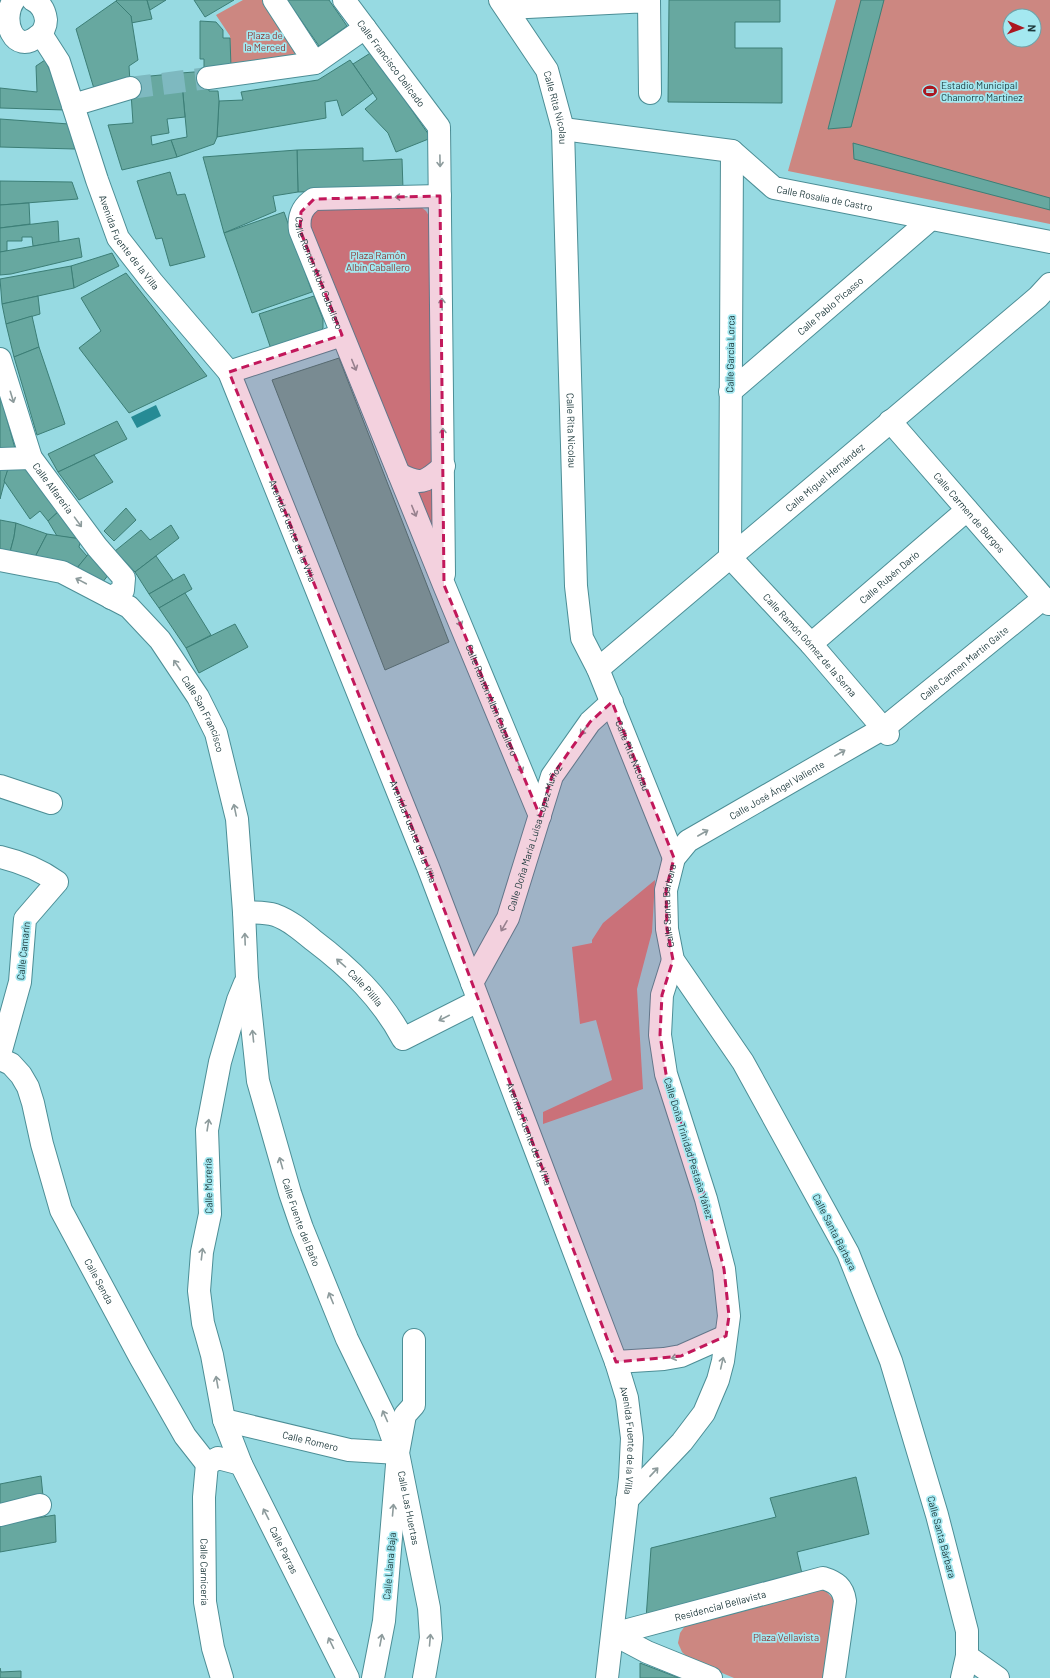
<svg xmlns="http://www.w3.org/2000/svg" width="1050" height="1678" font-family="Barlow,sans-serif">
	<rect width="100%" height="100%" fill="#97dae2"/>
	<g fill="#cc8781" fill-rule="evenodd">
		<polygon points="243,0 282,0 323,67 231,67 230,36 216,15"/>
		<path d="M 836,0 L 1050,0 L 1050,224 L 788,171 ZM 1010,16 L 1034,16 L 1034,40 L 1010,40 Z"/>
		<polygon points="318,207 421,207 426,211 429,216 440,550 308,226 309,217"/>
		<polygon points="655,880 652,932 637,989 643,1089 543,1124 543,1112 612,1080 596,1020 580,1024 572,947 592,943 592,940 603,923"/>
		<polygon points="824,1589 834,1600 834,1607 823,1678 734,1678 689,1659 682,1652 678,1643 680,1633 687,1623"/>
	</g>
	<polygon fill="#268b95" points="156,405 161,416 137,428 131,417"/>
	<g fill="#67a8a0" stroke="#3c7e76">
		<polygon points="117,0 147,0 152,19 131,23 131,16 116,1"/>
		<polygon points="147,0 166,0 150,10"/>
		<polygon points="194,0 234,0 205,17"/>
		<polygon points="287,0 329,0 347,26 319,46"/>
		<polygon points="669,0 780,0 780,22 735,22 735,48 782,48 782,103 668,102"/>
		<polygon points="861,0 884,0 851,127 828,129"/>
		<polygon points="116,1 131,16 138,60 129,66 130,82 95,92 76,29"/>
		<polygon points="200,21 216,22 223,30 223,38 230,38 231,67 204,68 204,59 200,59"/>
		<polygon points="372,52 431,138 396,152 388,133 365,109 377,99 353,64"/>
		<polygon points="45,60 58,88 65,110 0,108 0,88 37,92 36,66"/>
		<polygon points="350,60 373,93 342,116 337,100 325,102 326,118 217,137 219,101 243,100 241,92 318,80"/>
		<polygon points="207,71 209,91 218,91 219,101 217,137 214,144 177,157 171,140 187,137 181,73"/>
		<polygon points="181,73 185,117 167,119 169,133 151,136 152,145 171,140 177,157 122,170 108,125 133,123 130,78"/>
		<polygon points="0,119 69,124 75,149 0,147"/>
		<polygon points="853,143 1050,198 1050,210 854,159"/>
		<polygon points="363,148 363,161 402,159 403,189 298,192 297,150"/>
		<polygon points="297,150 298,192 273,196 276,211 224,233 203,157"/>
		<polygon points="170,172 177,195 185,194 205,257 170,266 162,238 156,239 137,181"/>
		<polygon points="0,181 72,182 78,199 0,205"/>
		<polygon points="29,203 30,224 0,228 0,205"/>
		<polygon points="284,212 312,292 252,313 224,233"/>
		<polygon points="58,221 59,242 33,246 32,237 22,237 22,241 7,241 7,251 0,252 0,228"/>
		<polygon points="79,238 82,257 11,274 0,275 0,252"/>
		<polygon points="112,253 119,266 74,288 71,266"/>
		<polygon points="71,266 74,288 2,304 0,279"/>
		<polygon points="126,273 207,376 129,413 79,348 101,331 81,298"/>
		<polygon points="38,296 40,314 6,324 2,304"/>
		<polygon points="314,296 323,319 323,328 318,334 271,349 259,314"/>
		<polygon points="32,316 39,347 14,357 6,324"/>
		<polygon points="39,347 65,424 37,435 14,357"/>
		<polygon points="339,358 449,642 385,670 272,380"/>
		<polygon points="0,394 16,452 0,452"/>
		<polygon points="117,421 127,439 58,472 48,454"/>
		<polygon points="94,455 113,482 79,500 58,472"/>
		<polygon points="0,469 8,469 0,499"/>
		<polygon points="8,469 27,469 59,511 48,521 40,511 30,519 4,481"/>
		<polygon points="126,508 136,520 114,541 104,531"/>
		<polygon points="59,511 81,539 57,536 48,521"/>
		<polygon points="0,520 16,523 14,537 10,552 0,550"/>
		<polygon points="16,523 47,534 35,557 10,552 14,537"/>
		<polygon points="171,525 179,538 135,572 115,551 141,530 150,540"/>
		<polygon points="47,534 81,539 79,547 87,556 77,568 35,557"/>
		<polygon points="90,552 109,574 102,583 77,568"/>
		<polygon points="156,556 173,580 149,594 135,572"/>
		<polygon points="184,574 192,589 159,608 149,594"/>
		<polygon points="185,593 211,635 186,648 159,608"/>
		<polygon points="235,624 248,647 199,673 186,648"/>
		<polygon points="41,1476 43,1496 0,1507 0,1484"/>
		<polygon points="856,1477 869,1534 797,1552 803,1578 646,1619 651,1548 776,1517 770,1498"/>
		<polygon points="55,1515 56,1542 0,1552 0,1524"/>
		<polygon points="640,1663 679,1678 640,1678"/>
		<polygon points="0,1668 1,1672 21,1671 21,1678 0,1678"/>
	</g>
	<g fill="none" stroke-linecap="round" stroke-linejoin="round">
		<polyline stroke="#7eb9c0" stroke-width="22" stroke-dasharray="22 11" stroke-linecap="butt" points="130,88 208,78"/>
		<g stroke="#4c8e96" stroke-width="24">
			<g id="minor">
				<polyline points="274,0 315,63"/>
				<path id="s1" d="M 344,0 L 439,127 L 444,574"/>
				<path id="s2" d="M 500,0 L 547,70 L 563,129 L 576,586 L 582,638 L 598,669 L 674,858"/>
				<polyline points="506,8 649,1 650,93"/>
				<polyline points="208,78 315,63 365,28"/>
				<polyline points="73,105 130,88"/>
				<path id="s3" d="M 563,129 L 732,151 L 774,188 L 1050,242"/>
				<path id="s4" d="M 732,151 L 730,557 L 811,644 L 888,734"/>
				<path id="s5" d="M 440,196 L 314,199 C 302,207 298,216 300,230 L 444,585 L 540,816"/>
				<path id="s6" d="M 0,359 L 31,458 L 97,547 L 124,578 L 123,590 L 111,598"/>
				<polyline points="229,372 342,335"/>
				<path id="s7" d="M 730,392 L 931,219"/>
				<path id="s8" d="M 890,421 L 1049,604"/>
				<polyline points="0,459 31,458"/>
				<path d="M 399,474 C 422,486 425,482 444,466"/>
				<path id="s9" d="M 0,560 L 62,572 L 129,607 L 160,640 L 198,697 L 216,733 L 237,819 L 244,912 L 247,978 L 258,1081 L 290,1193 L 302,1228 L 347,1339 L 385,1417 L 398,1453 L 384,1621 L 373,1678"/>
				<path id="s10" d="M 811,644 L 967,510"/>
				<path id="s11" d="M 598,669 L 1038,297 L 1050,284"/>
				<polyline points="0,786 51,803"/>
				<path d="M 0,857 C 21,862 39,869 57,882 L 25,919 L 20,982 L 0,1054"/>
				<path id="s12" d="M 244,912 C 254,913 265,912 275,915 C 289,920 301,930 313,940 C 350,968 381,998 403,1039 L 478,1001"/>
				<path id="s13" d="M 245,983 L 238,1000 L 220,1062 L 207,1130 L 210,1214 L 202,1252 L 199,1291 L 203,1323 L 212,1355 L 224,1420 L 241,1464 L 348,1678"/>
				<path id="s14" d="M 472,983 L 508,918 L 552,776 L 590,722 L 612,702"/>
				<path id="s15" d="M 0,1059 L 11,1064 L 21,1075 L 28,1087 L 33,1103 L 42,1144 L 61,1210 L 140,1357 L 185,1436 L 207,1464 L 218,1458 L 241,1464"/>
				<path id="s16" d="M 414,1340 L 414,1405 L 405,1415 L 398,1453 L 429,1608 L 431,1638 L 424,1678"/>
				<polyline points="616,1362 664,1359 681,1356 726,1336"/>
				<path id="s17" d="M 224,1420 L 349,1450 L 398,1453"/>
				<path id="s18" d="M 207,1464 L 204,1497 L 205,1602 L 213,1648 L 222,1678"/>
				<polyline points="627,1500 682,1442 704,1413 718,1380 723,1361 729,1316 724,1269 706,1199 666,1074 660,1035 662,995 673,960"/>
				<polyline points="0,1515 40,1505"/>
				<path id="s19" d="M 613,1634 L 823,1578 C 836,1582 843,1587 845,1601 L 834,1678"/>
				<polyline points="613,1634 647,1652 711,1678"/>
				<polyline points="967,1656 998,1678"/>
				<path id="s20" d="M 962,1678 L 967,1656 L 967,1631 L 937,1515 L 891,1361 L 848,1253 L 743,1062 L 673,960 L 667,929 L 666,890 L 674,858 L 688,841 L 884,728 L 1044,598"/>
			</g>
		</g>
		<g stroke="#4c8e96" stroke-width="24">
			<g id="major">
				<path d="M 14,0 C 0,20 14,56 38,36 C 43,33 46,26 46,20 C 45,11 41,4 33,0"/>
				<path id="s21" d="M 41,34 L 59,62 L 97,180 L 118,238 L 153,283 L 229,372 L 428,867 L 616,1362 L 627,1398 L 632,1438 L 630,1478 L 607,1678"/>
			</g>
		</g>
		<use href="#minor" stroke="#fff" stroke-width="22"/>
		<use href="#major" stroke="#fff" stroke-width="22"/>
	</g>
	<defs><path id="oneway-shaft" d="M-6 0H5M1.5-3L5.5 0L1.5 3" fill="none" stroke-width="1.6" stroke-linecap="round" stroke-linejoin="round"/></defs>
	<g stroke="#8d9b9c">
		<use href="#oneway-shaft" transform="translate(440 161) rotate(89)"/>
		<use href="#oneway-shaft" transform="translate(401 197) rotate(178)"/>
		<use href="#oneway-shaft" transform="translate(442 304) rotate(-91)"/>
		<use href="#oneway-shaft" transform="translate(354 365) rotate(68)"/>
		<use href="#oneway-shaft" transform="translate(12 397) rotate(73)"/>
		<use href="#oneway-shaft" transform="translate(443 434) rotate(-91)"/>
		<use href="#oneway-shaft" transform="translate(414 511) rotate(68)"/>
		<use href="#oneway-shaft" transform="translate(78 522) rotate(54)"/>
		<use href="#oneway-shaft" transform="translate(81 581) rotate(-152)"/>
		<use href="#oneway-shaft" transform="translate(459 621) rotate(67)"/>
		<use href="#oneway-shaft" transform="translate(177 665) rotate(-124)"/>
		<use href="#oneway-shaft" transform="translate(584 730) rotate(127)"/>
		<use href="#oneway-shaft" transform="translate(840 753) rotate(-30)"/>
		<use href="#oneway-shaft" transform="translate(520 767) rotate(67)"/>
		<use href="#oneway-shaft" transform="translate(235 810) rotate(-102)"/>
		<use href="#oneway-shaft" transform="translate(703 833) rotate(-30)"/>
		<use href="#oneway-shaft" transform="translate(504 926) rotate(120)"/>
		<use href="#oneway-shaft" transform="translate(245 939) rotate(-92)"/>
		<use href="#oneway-shaft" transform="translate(341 963) rotate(-139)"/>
		<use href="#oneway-shaft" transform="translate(444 1018) rotate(153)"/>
		<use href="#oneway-shaft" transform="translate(253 1036) rotate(-96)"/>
		<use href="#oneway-shaft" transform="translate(208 1125) rotate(-81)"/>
		<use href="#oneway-shaft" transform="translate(281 1163) rotate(-106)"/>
		<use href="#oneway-shaft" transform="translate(202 1254) rotate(-83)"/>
		<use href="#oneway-shaft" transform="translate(331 1298) rotate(-112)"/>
		<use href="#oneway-shaft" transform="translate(677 1357) rotate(166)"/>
		<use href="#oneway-shaft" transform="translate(722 1363) rotate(-77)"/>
		<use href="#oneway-shaft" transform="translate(217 1382) rotate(-100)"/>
		<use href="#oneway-shaft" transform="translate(385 1416) rotate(-114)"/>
		<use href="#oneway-shaft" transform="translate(654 1472) rotate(-47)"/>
		<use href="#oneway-shaft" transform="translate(393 1510) rotate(-85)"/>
		<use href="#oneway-shaft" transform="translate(266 1514) rotate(-117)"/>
		<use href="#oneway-shaft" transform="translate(381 1640) rotate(-79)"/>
		<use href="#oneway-shaft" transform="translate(430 1640) rotate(-85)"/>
		<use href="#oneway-shaft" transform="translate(331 1643) rotate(-116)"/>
	</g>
	<path fill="#c2185b" fill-opacity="0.2" stroke="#c2185b" stroke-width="3" stroke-dasharray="8 5" stroke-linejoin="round" d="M 440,196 L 444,585 L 540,816 L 552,776 L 590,722 L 612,702 L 674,858 L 666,890 L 667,929 L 673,960 L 662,995 L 660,1035 L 666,1074 L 706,1199 L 724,1269 L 729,1316 L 726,1336 L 681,1356 L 616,1362 L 428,867 L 229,372 L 342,335 L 300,230 L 301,212 L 314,199 Z"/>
	<defs>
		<g id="stadium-bare" transform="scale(1.08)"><path d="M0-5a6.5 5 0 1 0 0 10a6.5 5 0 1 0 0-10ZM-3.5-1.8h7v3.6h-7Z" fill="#ab1720" stroke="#a4e8f0" stroke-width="2.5" paint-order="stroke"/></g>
	</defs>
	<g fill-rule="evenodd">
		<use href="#stadium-bare" x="930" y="91"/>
	</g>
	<g text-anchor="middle" stroke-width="3.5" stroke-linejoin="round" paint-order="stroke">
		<g font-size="10" fill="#8e3733" stroke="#a4e8f0">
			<text x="265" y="39">Plaza de<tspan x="265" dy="12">la Merced</tspan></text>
			<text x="378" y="259">Plaza Ramón<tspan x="378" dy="12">Albín Caballero</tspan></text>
			<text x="786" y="1641">Plaza Vellavista</text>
		</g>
		<g font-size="10" fill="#1b373a" stroke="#a4e8f0">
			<text dy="4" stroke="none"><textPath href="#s1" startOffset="79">Calle Francisco Delicado</textPath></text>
			<text dy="4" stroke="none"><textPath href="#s2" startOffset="123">Calle Rita Nicolau</textPath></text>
			<text dy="4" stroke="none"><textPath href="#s3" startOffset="278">Calle Rosalía de Castro</textPath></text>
			<text dy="4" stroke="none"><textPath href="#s21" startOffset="228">Avenida Fuente de la Villa</textPath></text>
			<text dy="4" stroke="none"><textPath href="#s5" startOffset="209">Calle Ramón Albin Caballero</textPath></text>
			<text dy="4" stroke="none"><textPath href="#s7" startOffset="132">Calle Pablo Picasso</textPath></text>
			<text transform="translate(730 354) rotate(-89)" y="4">Calle García Lorca</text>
			<text dy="4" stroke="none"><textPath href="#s2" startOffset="447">Calle Rita Nicolau</textPath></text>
			<text dy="4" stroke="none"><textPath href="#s11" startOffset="297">Calle Miguel Hernández</textPath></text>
			<text dy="4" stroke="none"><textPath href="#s6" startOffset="141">Calle Alfareria</textPath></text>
			<text dy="4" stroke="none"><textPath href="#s8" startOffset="121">Calle Carmen de Burgos</textPath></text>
			<text dy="4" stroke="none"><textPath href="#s21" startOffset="564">Avenida Fuente de la Villa</textPath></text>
			<text dy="4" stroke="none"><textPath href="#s10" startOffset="103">Calle Rubén Darío</textPath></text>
			<text dy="4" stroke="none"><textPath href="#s4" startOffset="525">Calle Ramón Gómez de la Serna</textPath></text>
			<text dy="4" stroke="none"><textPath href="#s20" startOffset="1241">Calle Carmen Martín Gaite</textPath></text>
			<text dy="4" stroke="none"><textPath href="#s5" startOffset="670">Calle Ramón Albin Caballero</textPath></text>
			<text dy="4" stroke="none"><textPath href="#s9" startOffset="270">Calle San Francisco</textPath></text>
			<text dy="4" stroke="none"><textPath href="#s2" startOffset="783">Calle Rita Nicolau</textPath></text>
			<text dy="4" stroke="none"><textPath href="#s20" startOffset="1014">Calle José Ángel Valiente</textPath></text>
			<text dy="4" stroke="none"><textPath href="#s21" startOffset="888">Avenida Fuente de la Villa</textPath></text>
			<text dy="4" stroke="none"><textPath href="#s14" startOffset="159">Calle Doña María Luisa López Muñoz</textPath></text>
			<text dy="4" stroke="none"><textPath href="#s20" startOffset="841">Calle Santa Bárbara</textPath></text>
			<text transform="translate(23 951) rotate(-84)" y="4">Calle Camarín</text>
			<text dy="4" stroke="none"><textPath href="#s12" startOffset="148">Calle Pililla</textPath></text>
			<text dy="4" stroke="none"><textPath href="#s21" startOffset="1212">Avenida Fuente de la Villa</textPath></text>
			<text transform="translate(689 1148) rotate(73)" y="4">Calle Doña Trinidad Pestaña Yáñez</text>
			<text transform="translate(208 1186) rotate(-91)" y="4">Calle Morería</text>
			<text dy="4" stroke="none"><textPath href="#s9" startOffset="792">Calle Fuente del Baño</textPath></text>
			<text transform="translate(835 1232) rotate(63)" y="4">Calle Santa Bárbara</text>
			<text dy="4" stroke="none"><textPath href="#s15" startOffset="249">Calle Senda</textPath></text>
			<text dy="4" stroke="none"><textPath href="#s21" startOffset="1536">Avenida Fuente de la Villa</textPath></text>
			<text dy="4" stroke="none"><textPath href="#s17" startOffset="89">Calle Romero</textPath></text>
			<text dy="4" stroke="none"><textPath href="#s16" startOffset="173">Calle Las Huertas</textPath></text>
			<text transform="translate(942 1537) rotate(75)" y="4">Calle Santa Bárbara</text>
			<text dy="4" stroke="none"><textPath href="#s13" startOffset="589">Calle Parras</textPath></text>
			<text transform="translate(389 1566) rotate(-85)" y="4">Calle Llana Baja</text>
			<text dy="4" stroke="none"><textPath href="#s18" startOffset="108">Calle Carnicería</textPath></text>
			<text dy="4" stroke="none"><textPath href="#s19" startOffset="111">Residencial Bellavista</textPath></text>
		</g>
		<g font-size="10" fill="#1b373a" stroke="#a4e8f0" text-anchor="start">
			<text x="941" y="89">Estadio Municipal<tspan x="941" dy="12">Chamorro Martínez</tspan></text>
		</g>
	</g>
	<g transform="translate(1022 28) rotate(92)"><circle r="19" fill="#a4e8f0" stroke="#6da1a7"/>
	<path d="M0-3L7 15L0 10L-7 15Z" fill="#ab1720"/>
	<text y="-6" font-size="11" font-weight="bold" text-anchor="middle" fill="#1b373a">N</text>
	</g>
</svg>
